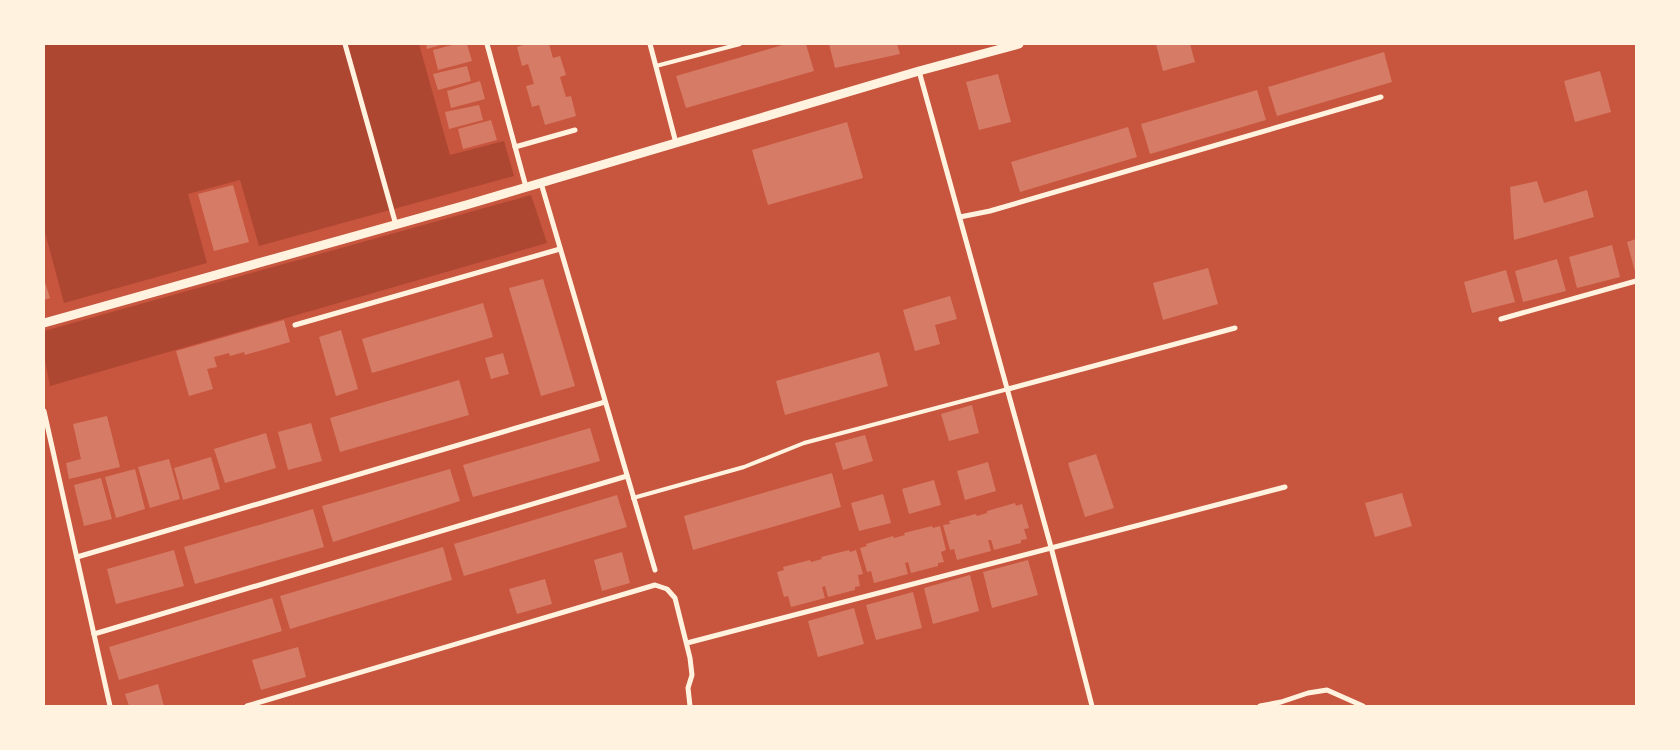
<svg xmlns="http://www.w3.org/2000/svg" width="1680" height="750" font-family="Mulish,sans-serif">
	<rect width="100%" height="100%" fill="#c8553d"/>
	<g fill="#ae4732">
		<polygon points="44,44 419,44 450,155 504,141 514,176 259,246 240,180 188,194 207,263 64,303 44,229"/>
		<polygon points="531,195 547,243 50,386 44,355 44,331"/>
	</g>
	<g fill="#d67c66">
		<polygon points="426,44 444,44 427,49"/>
		<polygon points="456,44 467,44 472,61 438,70 433,50"/>
		<polygon points="523,44 549,44 553,58 560,56 566,75 560,77 566,97 571,96 576,116 545,125 539,105 532,107 526,86 534,84 528,64 522,66 517,47 523,45"/>
		<polygon points="786,44 806,44 814,71 686,108 676,76"/>
		<polygon points="829,44 897,44 900,54 835,68"/>
		<polygon points="1156,44 1190,44 1195,62 1163,71"/>
		<polygon points="1384,52 1392,82 1277,116 1268,87"/>
		<polygon points="467,66 471,81 438,90 433,74"/>
		<polygon points="1600,71 1611,112 1575,122 1564,81"/>
		<polygon points="998,74 1011,122 979,130 966,82"/>
		<polygon points="480,81 485,99 451,108 447,91"/>
		<polygon points="1257,90 1266,120 1150,154 1141,124"/>
		<polygon points="479,105 483,120 449,129 445,112"/>
		<polygon points="491,120 497,140 463,149 458,129"/>
		<polygon points="847,122 863,178 768,205 752,150"/>
		<polygon points="1128,127 1137,157 1020,192 1011,162"/>
		<polygon points="1537,181 1544,203 1587,190 1594,217 1514,240 1510,187"/>
		<polygon points="233,185 249,242 214,251 198,194"/>
		<polygon points="1636,239 1636,275 1627,242"/>
		<polygon points="1612,245 1620,277 1577,288 1569,257"/>
		<polygon points="1557,259 1566,291 1523,302 1515,271"/>
		<polygon points="1208,268 1218,304 1163,320 1153,283"/>
		<polygon points="1506,270 1515,302 1472,313 1464,282"/>
		<polygon points="44,279 50,298 44,300"/>
		<polygon points="543,279 575,386 541,396 509,288"/>
		<polygon points="950,296 957,319 935,325 940,344 915,351 903,310"/>
		<polygon points="483,303 493,337 372,373 362,339"/>
		<polygon points="284,320 290,342 245,355 244,352 230,356 229,353 214,357 217,367 207,369 213,389 189,396 176,351"/>
		<polygon points="341,330 358,389 336,396 319,337"/>
		<polygon points="879,352 888,386 785,415 776,381"/>
		<polygon points="503,353 509,374 491,379 485,358"/>
		<polygon points="459,380 469,415 340,452 330,418"/>
		<polygon points="972,405 979,433 949,441 941,414"/>
		<polygon points="107,416 120,467 69,479 66,463 81,459 73,424"/>
		<polygon points="311,423 322,461 288,470 278,432"/>
		<polygon points="590,428 600,461 473,497 463,465"/>
		<polygon points="266,433 276,468 225,483 214,449"/>
		<polygon points="865,435 873,461 843,470 835,443"/>
		<polygon points="1096,454 1114,508 1085,517 1068,463"/>
		<polygon points="211,457 220,489 183,500 174,468"/>
		<polygon points="169,459 180,499 150,508 138,467"/>
		<polygon points="988,462 996,491 965,500 957,471"/>
		<polygon points="135,469 145,509 116,518 105,477"/>
		<polygon points="450,469 460,501 333,542 322,506"/>
		<polygon points="832,473 841,507 693,550 684,516"/>
		<polygon points="101,478 112,519 84,526 74,485"/>
		<polygon points="934,480 941,505 909,514 902,489"/>
		<polygon points="1402,493 1412,526 1375,537 1365,503"/>
		<polygon points="883,494 891,523 859,531 851,503"/>
		<polygon points="617,495 627,527 464,576 454,544"/>
		<polygon points="1015,503 1016,506 1022,504 1029,528 1024,529 1027,539 1021,540 1021,543 994,550 991,540 988,540 991,551 957,560 954,549 950,550 943,525 950,524 949,521 976,514 977,516 987,513 987,511"/>
		<polygon points="313,509 324,547 195,584 184,547"/>
		<polygon points="932,526 933,528 940,526 946,550 941,552 944,562 938,563 938,566 911,573 908,562 905,563 908,574 874,583 871,571 867,572 860,548 867,546 866,544 893,536 894,538 905,535 904,533"/>
		<polygon points="443,547 452,580 290,629 280,596"/>
		<polygon points="174,550 184,586 116,604 107,569"/>
		<polygon points="849,550 850,552 856,550 863,574 858,575 860,586 855,587 855,590 828,597 825,586 822,587 825,598 791,607 788,596 784,597 777,572 784,570 783,567 810,560 811,562 822,559 821,557"/>
		<polygon points="622,552 630,583 602,591 594,560"/>
		<polygon points="1028,560 1038,595 992,608 983,572"/>
		<polygon points="970,575 979,611 933,624 924,588"/>
		<polygon points="545,579 552,604 517,614 509,589"/>
		<polygon points="913,592 922,628 876,640 866,605"/>
		<polygon points="272,598 282,631 119,680 109,647"/>
		<polygon points="854,608 864,644 818,657 808,621"/>
		<polygon points="298,647 306,677 261,690 252,660"/>
		<polygon points="158,684 164,706 129,706 125,694"/>
	</g>
	<g fill="none" stroke-linecap="round" stroke-linejoin="round">
		<g stroke="#fff3e0" stroke-width="4">
			<polyline points="656,66 740,44"/>
			<polyline points="633,498 744,467 804,443 1008,389"/>
		</g>
		<g stroke="#fff3e0" stroke-width="5">
			<polyline points="345,44 396,225"/>
			<polyline points="487,44 526,187"/>
			<polyline points="650,44 676,143"/>
			<polyline points="919,71 1051,547 1092,706"/>
			<polyline points="515,147 575,130"/>
			<polyline points="541,183 655,570"/>
			<polyline points="960,217 990,211 1381,97"/>
			<polyline points="1501,319 1636,281"/>
			<polyline points="295,325 560,249"/>
			<polyline points="1008,389 1235,328"/>
			<polyline points="44,411 110,706"/>
			<polyline points="77,557 605,402"/>
			<polyline points="94,634 627,476"/>
			<polyline points="687,643 1285,487"/>
			<polyline points="247,706 655,585 667,589 675,598 690,658 692,675 688,688 690,706"/>
			<polyline points="1260,706 1281,702 1308,693 1327,690 1363,706"/>
		</g>
		<polyline stroke="#fff3e0" stroke-width="9" points="44,323 466,205 919,71 1019,44"/>
	</g>
	<rect width="1680" height="750" fill="none" stroke="#fff3e0" stroke-width="90"/>
</svg>
